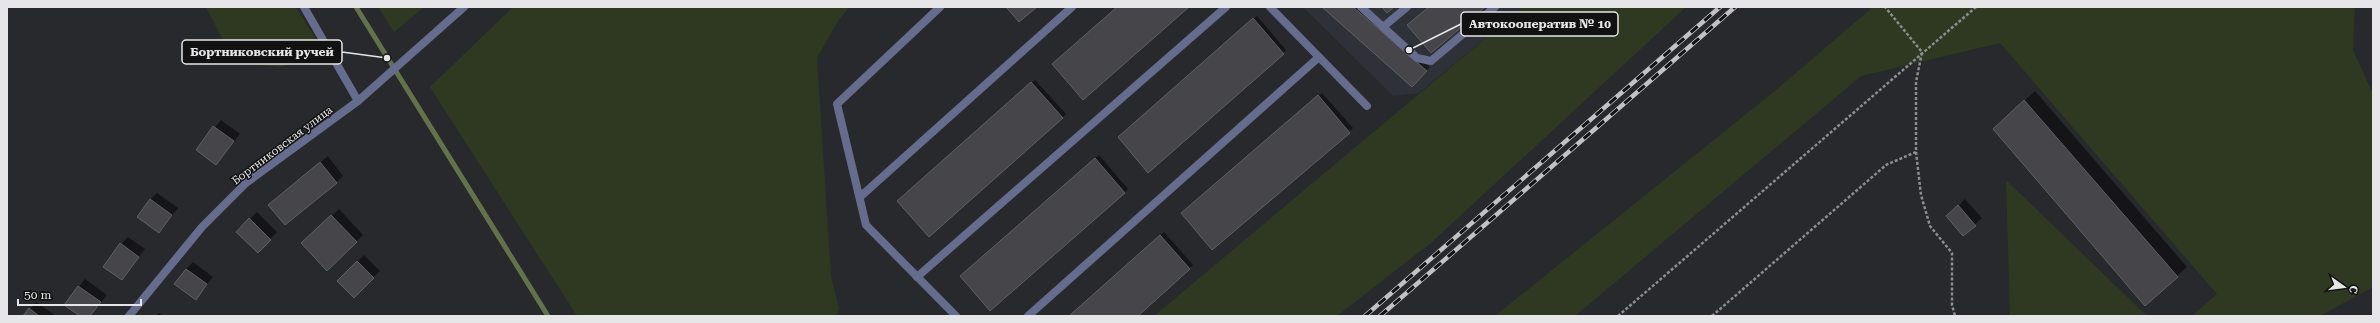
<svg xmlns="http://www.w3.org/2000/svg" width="2380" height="323" font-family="'Roboto Serif',serif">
	<rect width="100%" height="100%" fill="#28292c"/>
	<polygon fill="#2f3139" points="1303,7 1523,7 1419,93 1393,96"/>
	<g fill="#2f3921">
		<polygon points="206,7 296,7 322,49 281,67 252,64 225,44"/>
		<polygon points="378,7 424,7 394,32"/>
		<polygon points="513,7 849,7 838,21 817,58 831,276 839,309 836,316 577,316 430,87"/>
		<polygon points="1523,7 1686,7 1432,242 1337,316 1154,316"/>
		<polygon points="1873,7 2355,7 2353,50 2373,94 2373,287 2320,316 2192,316 2217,294 2000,43 1861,76 1575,316 1495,316 1776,90"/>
		<polygon points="2006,180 2147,316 2010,315"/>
	</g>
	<g fill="#0007">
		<polygon points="1323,7 1361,7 1430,67 1412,86"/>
		<polygon points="1257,16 1286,50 1283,53 1122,134"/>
		<polygon points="1035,80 1066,114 1062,118 902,197"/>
		<polygon points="2035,91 2187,267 2146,304 2004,119"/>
		<polygon points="1322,93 1353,128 1212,249 1185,210"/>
		<polygon points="221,120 240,134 216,164 197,150"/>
		<polygon points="1099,155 1128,189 1124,193 961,276"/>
		<polygon points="328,156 343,176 336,183 269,205"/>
		<polygon points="157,193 178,208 159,232 150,200"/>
		<polygon points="1965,199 1982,218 1963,235 1953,211"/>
		<polygon points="339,209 363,235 356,242 310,236"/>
		<polygon points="257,212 277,232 258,252 237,232"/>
		<polygon points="1164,232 1193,265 1136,316 1070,316"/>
		<polygon points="128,237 145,249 121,279 121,244"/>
		<polygon points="364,255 380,271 354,296 339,281"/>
		<polygon points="193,262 213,277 195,298 186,269"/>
		<polygon points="85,279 107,295 90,316 81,316 65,304"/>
		<polygon points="36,302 56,316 24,316"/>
		<polygon points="159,313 163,316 156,316"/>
	</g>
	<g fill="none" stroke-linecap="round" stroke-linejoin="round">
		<polyline stroke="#62724b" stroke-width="5" points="356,7 548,316"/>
	</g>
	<g fill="#46464a" stroke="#5f6064">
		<polygon points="1006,7 1037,7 1019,22"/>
		<polygon points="1117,7 1189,7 1083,100 1052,64"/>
		<polygon points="1322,7 1353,7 1427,71 1412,87"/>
		<polygon points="1382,7 1394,7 1387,13"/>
		<polygon points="1429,7 1485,7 1431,53 1407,25"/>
		<polygon points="1253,18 1284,54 1148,173 1118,137"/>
		<polygon points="1031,82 1063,118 929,237 897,201"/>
		<polygon points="1318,95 1350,133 1212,250 1181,213"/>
		<polygon points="2024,100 2178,277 2145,306 1993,129"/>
		<polygon points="213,126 234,141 216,165 196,150"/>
		<polygon points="1095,158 1125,193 990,311 960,276"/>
		<polygon points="320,162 337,183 285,225 268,205"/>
		<polygon points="150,199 172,215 159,233 137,217"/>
		<polygon points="1958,205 1976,226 1963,236 1946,216"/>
		<polygon points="331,215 357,242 327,271 301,243"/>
		<polygon points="249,218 271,240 258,253 236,232"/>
		<polygon points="1160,235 1190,269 1138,316 1069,316"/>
		<polygon points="120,243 139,257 122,280 103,267"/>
		<polygon points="357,261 374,278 354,298 337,281"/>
		<polygon points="186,269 207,284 196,300 174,284"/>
		<polygon points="78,286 101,302 90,316 80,316 64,305"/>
		<polygon points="29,308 39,316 23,316"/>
	</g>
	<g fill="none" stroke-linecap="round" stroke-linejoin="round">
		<g stroke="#8c8d8f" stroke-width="2.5" stroke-dasharray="3 2" stroke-linecap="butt">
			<polyline points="1916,152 1921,195 1930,226 1952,253 1952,305 1955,316"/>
			<polyline points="1618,316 1976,7"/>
			<polyline points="1712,316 1886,165 1916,152 1916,82 1922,52 1885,7"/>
		</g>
		<g stroke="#656c8e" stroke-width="8">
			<polyline points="940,7 837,104 866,225 956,316"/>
			<polyline points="1270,7 1367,106"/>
			<polyline points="1361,7 1417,58 1431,61 1495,7"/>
			<polyline points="1383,27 1407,7"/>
			<polyline points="860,197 1072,7"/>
			<polyline points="917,277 1226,7"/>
			<polyline points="1028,316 1319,57"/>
		</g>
		<g stroke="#656c8e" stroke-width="8">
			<polyline points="304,7 358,101"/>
			<polyline points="129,316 202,227 246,183 358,101 464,7"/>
		</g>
		<g stroke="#c2c2c4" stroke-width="4.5">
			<g id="rail">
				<polyline points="1365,316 1720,7"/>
				<polyline points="1380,316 1735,7"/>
			</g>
		</g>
		<use href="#rail" stroke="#121213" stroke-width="3" stroke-dasharray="9" stroke-linecap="butt"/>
	</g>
	<g text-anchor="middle" stroke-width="3" stroke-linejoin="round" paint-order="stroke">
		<g font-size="11" fill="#e6e6e8" stroke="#121213">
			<text transform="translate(282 145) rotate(-37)" y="4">Бортниковская улица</text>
		</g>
	</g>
	<path fill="none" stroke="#e6e6e8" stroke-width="1.5" d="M1409 50L1461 24M387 58L342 52"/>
	<g fill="#e6e6e8" stroke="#121213" stroke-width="1.5">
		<circle cx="1409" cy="50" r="4"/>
		<circle cx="387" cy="58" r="4"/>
	</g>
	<g fill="#121213" stroke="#e6e6e8" stroke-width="1.5">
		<rect x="1461" y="12" width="157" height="24" rx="4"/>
		<rect x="182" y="40" width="160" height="24" rx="4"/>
	</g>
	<g font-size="12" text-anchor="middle" font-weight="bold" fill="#e6e6e8">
		<text x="1540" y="28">Автокооператив № 10</text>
		<text x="262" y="56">Бортниковский ручей</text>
	</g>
	<rect width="2380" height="323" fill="none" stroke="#e6e6e8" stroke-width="16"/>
	<g transform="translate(2344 287) rotate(104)" stroke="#121213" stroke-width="3" paint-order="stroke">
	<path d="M0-3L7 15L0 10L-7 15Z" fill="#e6e6e8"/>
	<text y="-6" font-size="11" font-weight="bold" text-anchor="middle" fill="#e6e6e8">С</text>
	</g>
	<path d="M18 299v6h123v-6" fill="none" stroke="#e6e6e8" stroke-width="2"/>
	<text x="24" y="299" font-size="12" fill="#e6e6e8" stroke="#121213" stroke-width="3" paint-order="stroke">50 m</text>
</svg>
